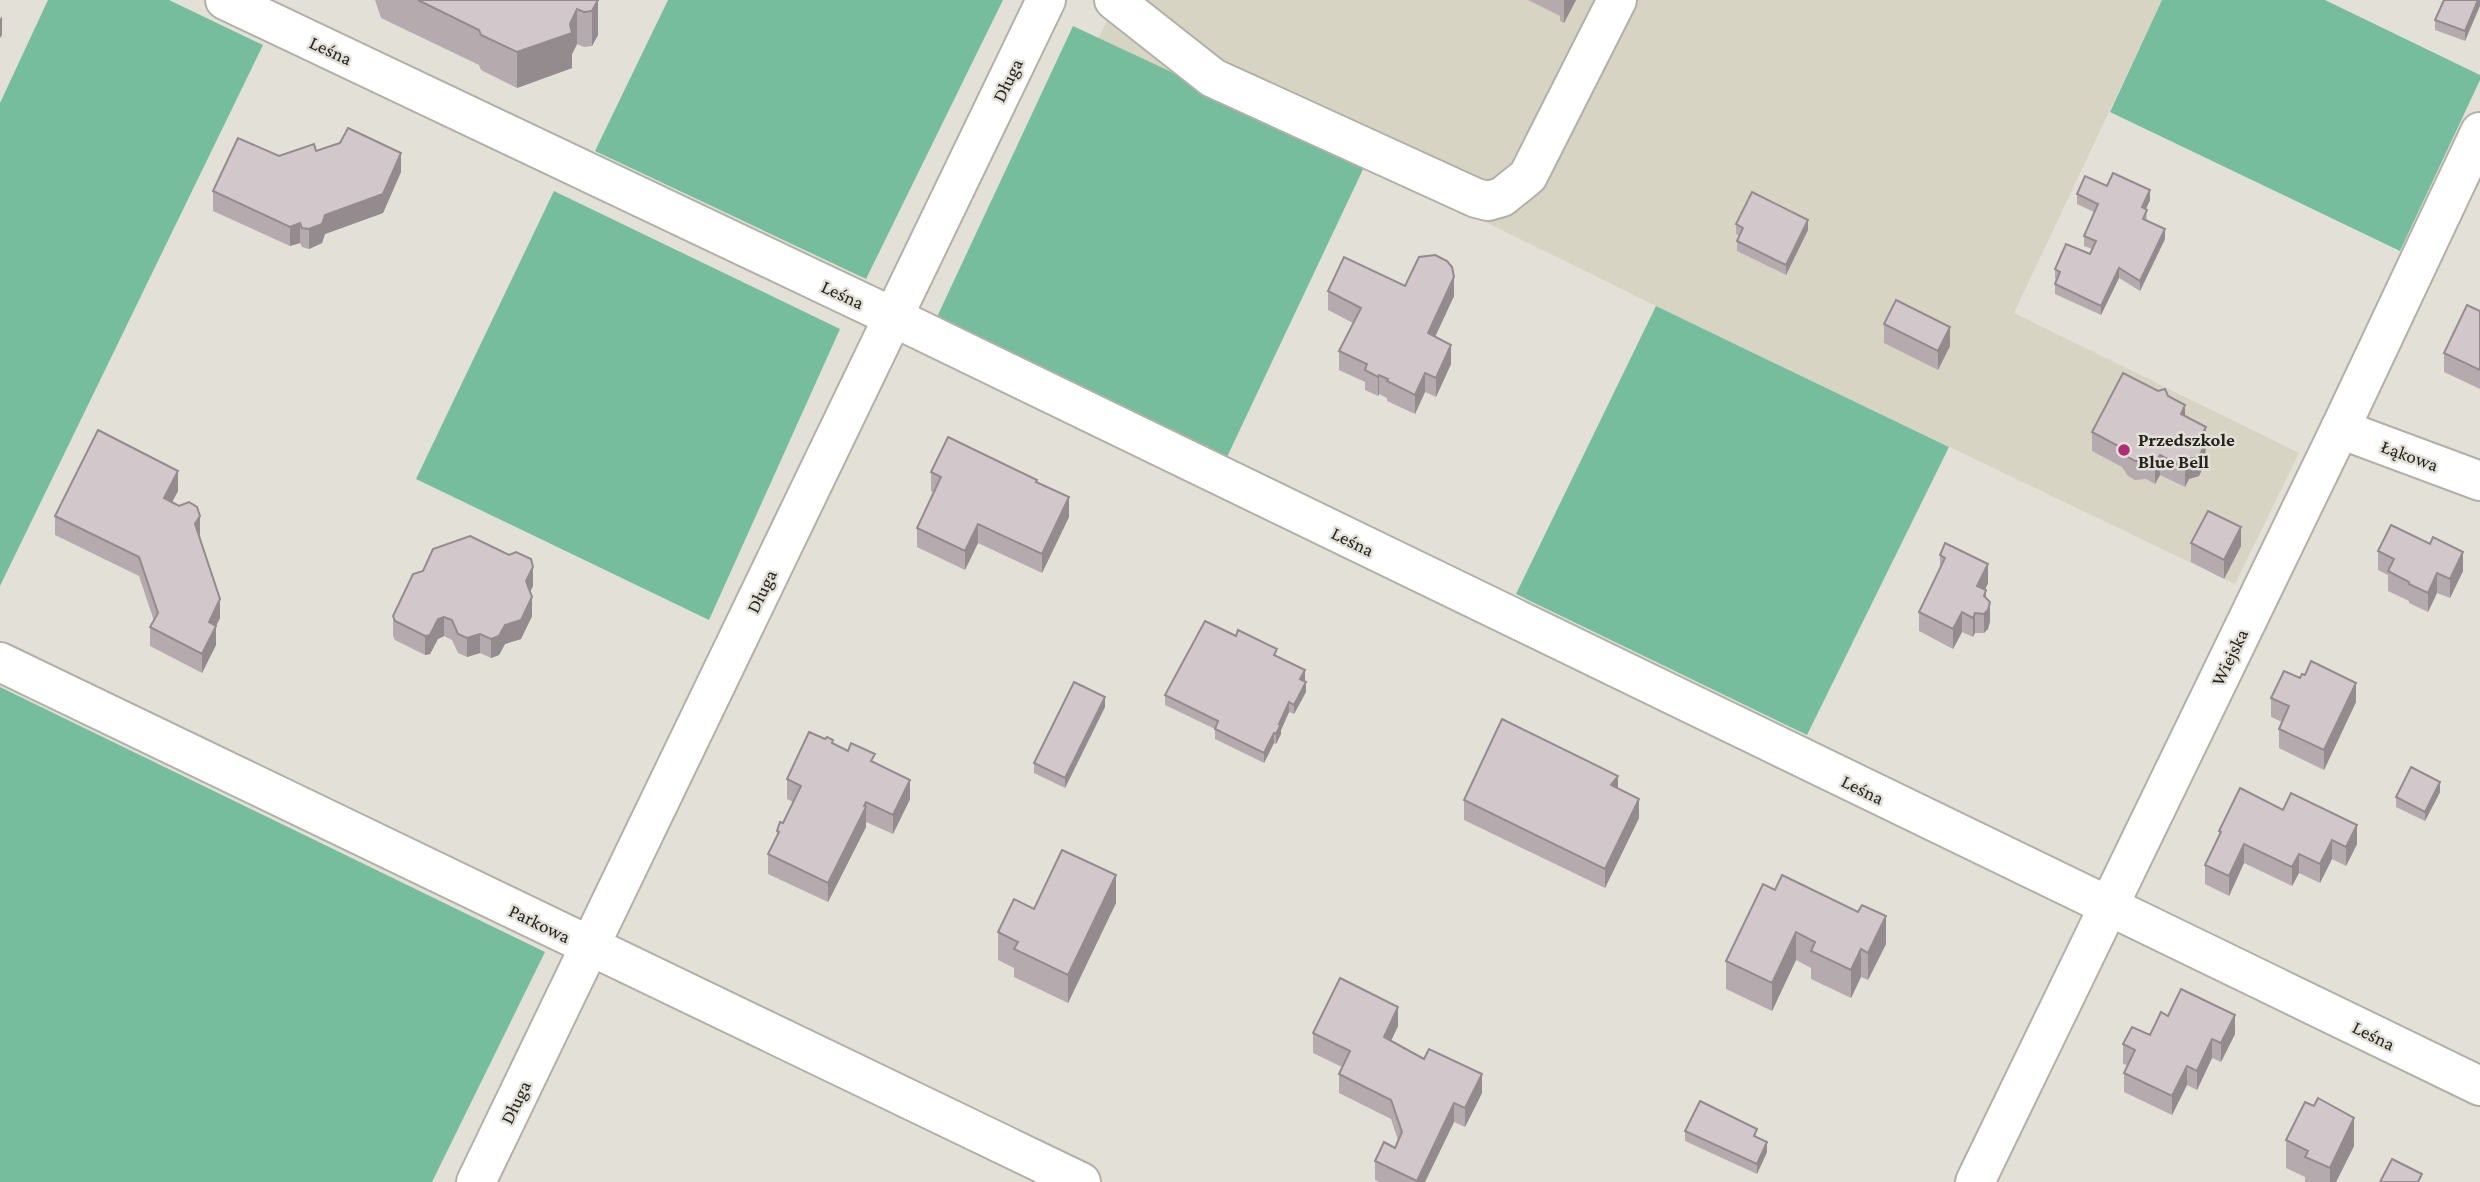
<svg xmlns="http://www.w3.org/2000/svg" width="2480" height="1182" font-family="'Crimson Pro',serif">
	<rect width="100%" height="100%" fill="#e3e1d7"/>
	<polygon fill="#d8d4c4" points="1117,0 2162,0 2014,313 2299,453 2235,584 1656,306 1366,163 1098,39"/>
	<g fill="#76bd9e">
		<polygon points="48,0 169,0 263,45 0,586 0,103"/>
		<polygon points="668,0 1003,0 866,279 595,151"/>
		<polygon points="2162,0 2325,0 2480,75 2480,80 2400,251 2110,112"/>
		<polygon points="1073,26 1366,163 1227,457 936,319"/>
		<polygon points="554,191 840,329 709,620 416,479"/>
		<polygon points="1656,306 1949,447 1807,735 1516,594"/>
		<polygon points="0,687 545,952 432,1182 0,1182"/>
	</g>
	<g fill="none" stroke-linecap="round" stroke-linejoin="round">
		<g stroke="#b2b0a7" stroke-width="42">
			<g id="minor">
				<polyline points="225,0 893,317 2480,1086"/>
				<polyline points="1114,0 1213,78 1476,198 1488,201 1502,197 1528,176 1617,0"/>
				<polyline points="2340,429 2480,481"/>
				<polyline points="0,662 1081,1182"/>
				<polyline points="476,1182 1046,0"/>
				<polyline points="1975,1182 2340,429 2480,132"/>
			</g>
		</g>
		<use href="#minor" stroke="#fff" stroke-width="38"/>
	</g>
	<g fill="#b5abaf">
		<polygon points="375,0 598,0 598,35 592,46 584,47 577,44 572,54 572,68 517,88 481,70 479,65 381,18"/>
		<polygon points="1528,0 1576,0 1564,23 1560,21 1560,16"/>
		<polygon points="2480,0 2465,41 2435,30 2435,20"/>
		<polygon points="316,151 401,172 383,213 325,234 322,243 309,249 302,247 300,243 290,246 213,211 213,191 279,156"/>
		<polygon points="2107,186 2150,200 2146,209 2147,220 2165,239 2140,291 2119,278 2101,315 2055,294 2055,284 2057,280 2055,279 2055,269 2090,254 2092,249 2084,246 2084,236 2094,212 2077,204 2077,194"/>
		<polygon points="1736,224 1808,230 1786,275 1737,251 1737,241 1740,236 1736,234"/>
		<polygon points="1405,286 1454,296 1435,337 1451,364 1436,397 1425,392 1415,414 1387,401 1387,398 1379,394 1378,396 1365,390 1365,382 1339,370 1339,351 1353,323 1328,310 1328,291"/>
		<polygon points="2480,311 2480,389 2444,372 2444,353"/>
		<polygon points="1884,324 1950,346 1938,370 1884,343"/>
		<polygon points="2168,396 2185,416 2206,446 2205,463 2199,476 2189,479 2185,487 2160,475 2155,484 2146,479 2135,480 2128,476 2122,467 2092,451 2092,432"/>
		<polygon points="931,472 1037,483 1069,517 1042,573 978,543 965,570 917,547 917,528 933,492 931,491"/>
		<polygon points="178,491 172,502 200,535 220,618 216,626 216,645 202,673 150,646 150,627 154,621 139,576 55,535 55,516"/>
		<polygon points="1945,543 1988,583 1985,590 1990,621 1988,629 1984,633 1975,633 1973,637 1962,632 1953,649 1919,631 1919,612 1940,569 1940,555"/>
		<polygon points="2191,543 2241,546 2224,579 2191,562"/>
		<polygon points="2378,551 2463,571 2450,598 2437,593 2428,612 2409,603 2409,601 2388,591 2388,575 2378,570"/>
		<polygon points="533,586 530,592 532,616 521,639 505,644 499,655 491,658 480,653 467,657 458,653 452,640 444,636 438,639 430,654 425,655 395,640 393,636 393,616"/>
		<polygon points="1236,636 1277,656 1305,680 1304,682 1306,692 1294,714 1289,712 1281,730 1281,734 1276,744 1274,743 1264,763 1215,739 1215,729 1165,705 1165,695"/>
		<polygon points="2271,698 2356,702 2324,770 2279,748 2279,729 2282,722 2271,717"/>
		<polygon points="1105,707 1065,788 1034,773 1034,763"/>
		<polygon points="833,744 875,763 910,799 893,834 866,822 866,827 828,902 768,874 768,854 777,836 777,831 783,823 793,802 787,799 787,779"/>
		<polygon points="1618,788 1639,818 1605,888 1464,820 1464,800"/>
		<polygon points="2440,792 2425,821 2396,807 2396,797"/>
		<polygon points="2283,810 2357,844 2346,866 2332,859 2320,883 2299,873 2292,886 2244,863 2229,896 2205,884 2205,865 2219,837 2219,831"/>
		<polygon points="1763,884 1886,944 1868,980 1861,977 1851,998 1811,979 1811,968 1796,960 1772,1011 1726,989 1726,961"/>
		<polygon points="1116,903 1068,1003 1014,977 1014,968 998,960 998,932 1034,909"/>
		<polygon points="2168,1016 2235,1034 2221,1062 2212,1058 2197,1090 2187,1085 2172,1115 2124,1092 2124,1073 2127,1065 2123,1064 2123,1044 2150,1035"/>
		<polygon points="1398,1026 1391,1041 1482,1093 1465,1127 1454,1122 1425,1182 1379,1182 1375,1180 1375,1161 1395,1148 1398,1140 1391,1119 1339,1093 1339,1074 1342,1067 1313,1053 1313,1033"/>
		<polygon points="1685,1131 1757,1137 1767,1152 1757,1174 1685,1141"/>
		<polygon points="2286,1140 2354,1146 2336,1182 2305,1182 2305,1177 2286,1168"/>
	</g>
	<g fill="#938b8e">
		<polygon points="598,0 598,35 592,46 592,11"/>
		<polygon points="1564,0 1576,0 1564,23"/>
		<polygon points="2478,0 2480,0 2480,6 2465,41 2465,31"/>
		<polygon points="577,9 577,44 572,54 572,68 517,88 517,52 570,24"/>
		<polygon points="2,16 2,35 0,38 0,19"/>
		<polygon points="401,153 401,172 383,213 325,234 322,243 309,249 309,229"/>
		<polygon points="2150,190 2150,200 2142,217 2142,207"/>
		<polygon points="1808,220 1808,230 1786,275 1786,265"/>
		<polygon points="300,223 300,243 290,246 290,227"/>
		<polygon points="2165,229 2165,239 2140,291 2140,281"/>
		<polygon points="2119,268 2119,278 2101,315 2101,306"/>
		<polygon points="1454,277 1454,296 1428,352 1428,333"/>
		<polygon points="1950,327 1950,346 1938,370 1938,351"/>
		<polygon points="1451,345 1451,364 1436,397 1436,378"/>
		<polygon points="1425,373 1425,392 1415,414 1415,395"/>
		<polygon points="1379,375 1379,394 1378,396 1378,377"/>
		<polygon points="2185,405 2185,424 2181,414"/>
		<polygon points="2206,427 2205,463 2199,476 2189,479 2185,487 2185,468"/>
		<polygon points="2160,455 2160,475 2155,484 2155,464"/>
		<polygon points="178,471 178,491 164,517 164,498"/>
		<polygon points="1069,497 1069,517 1042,573 1042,554"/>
		<polygon points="200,516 200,535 195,544 195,524"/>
		<polygon points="978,524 978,543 965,570 965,551"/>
		<polygon points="2241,527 2241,546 2224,579 2224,560"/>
		<polygon points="2463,552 2463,571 2450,598 2450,579"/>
		<polygon points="1988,564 1988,583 1977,606 1977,586"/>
		<polygon points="533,567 533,586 526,600 526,581"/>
		<polygon points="2437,573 2437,593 2428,612 2428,593"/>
		<polygon points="1986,590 1986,610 1990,602 1990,621 1988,629 1984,633 1984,596"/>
		<polygon points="532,597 532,616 521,639 505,644 499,655 491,658 491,639"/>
		<polygon points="220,599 220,618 216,626 216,645 202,673 202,654 209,622"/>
		<polygon points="1962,612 1962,632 1953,649 1953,629"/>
		<polygon points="1975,613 1975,633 1973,637 1973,618"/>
		<polygon points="444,617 444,636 438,639 430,654 425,655 425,636 438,619"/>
		<polygon points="480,634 480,653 467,657 467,638"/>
		<polygon points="1305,670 1305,680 1300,689 1300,679"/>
		<polygon points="1306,682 1306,692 1294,714 1294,705"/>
		<polygon points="2356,683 2356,702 2324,770 2324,750"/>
		<polygon points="1105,697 1105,707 1065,788 1065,778"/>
		<polygon points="1289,702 1289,712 1281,730 1281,734 1276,744 1276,734 1279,724"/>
		<polygon points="1274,733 1274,743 1264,763 1264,753"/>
		<polygon points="1618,776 1618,795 1611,785"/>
		<polygon points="910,780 910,799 893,834 893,815"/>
		<polygon points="2440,782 2440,792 2425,821 2425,812"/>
		<polygon points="1639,799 1639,818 1605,888 1605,869"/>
		<polygon points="866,802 866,827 828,902 828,883"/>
		<polygon points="2357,825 2357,844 2346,866 2346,847"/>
		<polygon points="2332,840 2332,859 2320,883 2320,864"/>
		<polygon points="2244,844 2244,863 2229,896 2229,876"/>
		<polygon points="2299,854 2299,873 2292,886 2292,867"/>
		<polygon points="1116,875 1116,903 1068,1003 1068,975"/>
		<polygon points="1886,916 1886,944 1868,980 1868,953"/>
		<polygon points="1796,932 1796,960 1772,1011 1772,983"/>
		<polygon points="1861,949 1861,977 1851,998 1851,970"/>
		<polygon points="1398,1007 1398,1026 1384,1056 1384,1037"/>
		<polygon points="2235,1015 2235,1034 2221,1062 2221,1043"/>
		<polygon points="2212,1039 2212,1058 2197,1090 2197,1071"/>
		<polygon points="2187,1066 2187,1085 2172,1115 2172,1096"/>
		<polygon points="1482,1074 1482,1093 1465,1127 1465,1108"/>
		<polygon points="1454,1103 1454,1122 1425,1182 1417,1182"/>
		<polygon points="2354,1118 2354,1146 2336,1182 2330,1182 2330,1168"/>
		<polygon points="1767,1142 1767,1152 1757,1174 1757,1164"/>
	</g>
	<g fill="#d2c7cb" stroke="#938b8e" stroke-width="2">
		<polygon points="418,0 598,0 592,11 584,12 577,9 570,24 572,33 517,52 481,35 479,30"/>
		<polygon points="2444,0 2478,0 2465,31 2435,20"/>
		<polygon points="348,128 401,153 383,194 325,215 322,224 309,229 302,228 300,223 290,227 213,191 238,138 279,156 314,144 316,151 340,143"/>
		<polygon points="2113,173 2150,190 2142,207 2147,210 2143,219 2165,229 2140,281 2119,268 2101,306 2055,284 2060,272 2055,269 2066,244 2090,254 2096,241 2084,236 2098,204 2077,194 2085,176 2107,186"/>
		<polygon points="1752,192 1808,220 1786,265 1737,241 1743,228 1736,224"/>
		<polygon points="1435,255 1447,261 1452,267 1454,277 1428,333 1451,345 1436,378 1425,373 1415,395 1387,381 1388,379 1379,375 1378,377 1365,370 1367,364 1339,351 1361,308 1328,291 1344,257 1405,286 1419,257"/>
		<polygon points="1896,300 1950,327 1938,351 1884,324"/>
		<polygon points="2467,305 2480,311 2480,370 2444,353"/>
		<polygon points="2123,373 2158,391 2165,389 2168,396 2185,405 2181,414 2206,427 2202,434 2205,444 2199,457 2189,459 2185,468 2160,455 2155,464 2146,460 2135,461 2128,457 2122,448 2092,432"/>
		<polygon points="98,430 178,471 164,498 179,506 189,502 197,507 200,516 195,524 220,599 209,622 216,626 202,654 150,627 158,613 139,557 55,516"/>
		<polygon points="948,437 1037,480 1036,482 1069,497 1042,554 978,524 965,551 917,528 941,477 931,472"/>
		<polygon points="2208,511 2241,527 2224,560 2191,543"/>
		<polygon points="2391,525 2430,544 2433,537 2463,552 2450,579 2437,573 2428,593 2409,584 2409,582 2388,571 2394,559 2378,551"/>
		<polygon points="470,536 509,555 516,552 531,559 533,567 526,581 532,597 521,620 505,625 499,636 491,639 480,634 467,638 458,634 452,620 444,617 438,619 430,635 425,636 395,621 393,616 413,574 423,571 433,549"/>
		<polygon points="1945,543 1988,564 1977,586 1986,590 1984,596 1990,602 1988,610 1984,614 1975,613 1973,618 1962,612 1953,629 1919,612 1945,558 1940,555"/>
		<polygon points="1205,621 1236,636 1238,630 1277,649 1274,655 1305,670 1300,679 1306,682 1294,705 1289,702 1279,724 1281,724 1276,734 1274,733 1264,753 1215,729 1218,721 1165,695"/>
		<polygon points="2311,661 2356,683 2324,750 2279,729 2289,706 2271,698 2284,671 2300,678 2302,674 2305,675"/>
		<polygon points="1074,682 1105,697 1065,778 1034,763"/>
		<polygon points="1502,719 1618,776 1611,785 1639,799 1605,869 1464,800"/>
		<polygon points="809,732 825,739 827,737 833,740 832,743 848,751 851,743 875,754 871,761 910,780 893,815 866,802 864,806 866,807 828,883 768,854 779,832 777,831 780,822 783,823 801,786 787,779"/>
		<polygon points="2411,767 2440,782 2425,812 2396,797"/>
		<polygon points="2240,788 2283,810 2291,793 2357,825 2346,847 2332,840 2320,864 2299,854 2292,867 2244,844 2229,876 2205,865 2221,832 2219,831"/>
		<polygon points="1062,850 1116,875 1068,975 1014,949 1018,942 998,932 1014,899 1034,909"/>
		<polygon points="1782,875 1858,912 1862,905 1886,916 1868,953 1861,949 1851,970 1811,951 1815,942 1796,932 1772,983 1726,961 1763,884 1775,890"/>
		<polygon points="1340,978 1398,1007 1384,1037 1424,1059 1429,1049 1482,1074 1465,1108 1454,1103 1417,1181 1375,1161 1384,1142 1395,1148 1402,1132 1391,1100 1339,1074 1350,1051 1313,1033"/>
		<polygon points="2181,989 2235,1015 2221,1043 2212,1039 2197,1071 2187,1066 2172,1096 2124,1073 2135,1050 2123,1044 2132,1027 2150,1035 2161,1012 2168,1016"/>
		<polygon points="2318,1098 2354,1118 2330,1168 2305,1157 2308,1151 2286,1140 2305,1102 2314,1106"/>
		<polygon points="1700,1101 1757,1129 1754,1136 1767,1142 1757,1164 1685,1131"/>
		<polygon points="2392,1159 2422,1174 2418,1182 2380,1182"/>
	</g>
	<circle fill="#af2d76" stroke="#e3e1d7" stroke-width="2.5" cx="2124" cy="450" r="7"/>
	<g text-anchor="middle" stroke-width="5" stroke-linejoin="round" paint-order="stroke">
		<g font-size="19" fill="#252420" stroke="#e3e1d7">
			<text transform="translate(331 50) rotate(25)" y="7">Leśna</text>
			<text transform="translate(1007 80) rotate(-64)" y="7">Długa</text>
			<text transform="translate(843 294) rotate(25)" y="7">Leśna</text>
			<text transform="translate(2410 455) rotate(20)" y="7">Łąkowa</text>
			<text transform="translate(1353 541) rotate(26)" y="7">Leśna</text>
			<text transform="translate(761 591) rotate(-64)" y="7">Długa</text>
			<text transform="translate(2229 657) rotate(-64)" y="7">Wiejska</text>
			<text transform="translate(1863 789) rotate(26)" y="7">Leśna</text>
			<text transform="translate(540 923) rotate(26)" y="7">Parkowa</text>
			<text transform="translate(2374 1035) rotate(26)" y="7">Leśna</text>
			<text transform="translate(515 1102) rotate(-64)" y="7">Długa</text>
		</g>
		<g font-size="19" font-weight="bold" fill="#252420" stroke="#e3e1d7" text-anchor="start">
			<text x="2138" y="446">Przedszkole<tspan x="2138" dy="22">Blue Bell</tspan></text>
		</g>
	</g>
</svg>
